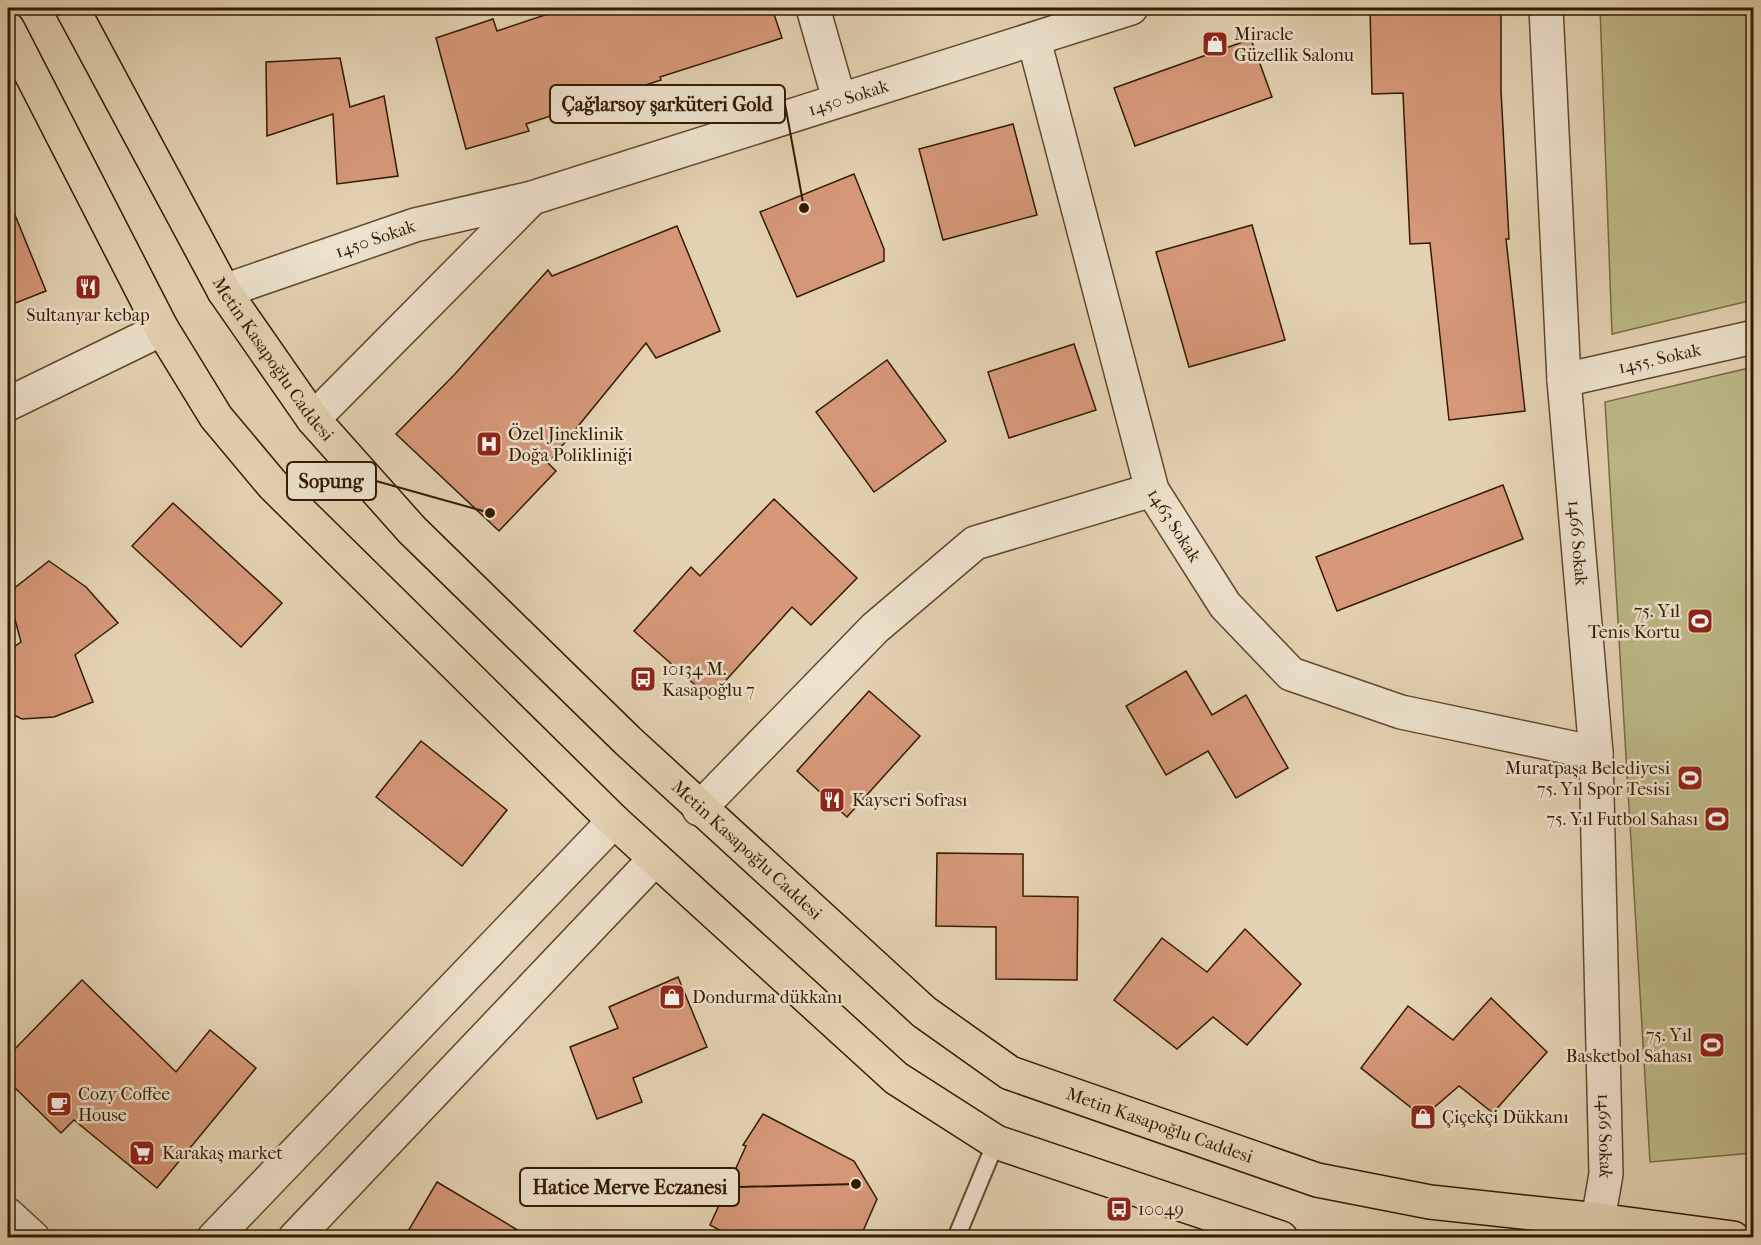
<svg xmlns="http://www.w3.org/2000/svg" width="1761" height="1245" font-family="'IM FELL French Canon',serif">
	<rect width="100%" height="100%" fill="#e3d2b2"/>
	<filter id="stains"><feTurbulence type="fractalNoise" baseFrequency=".00333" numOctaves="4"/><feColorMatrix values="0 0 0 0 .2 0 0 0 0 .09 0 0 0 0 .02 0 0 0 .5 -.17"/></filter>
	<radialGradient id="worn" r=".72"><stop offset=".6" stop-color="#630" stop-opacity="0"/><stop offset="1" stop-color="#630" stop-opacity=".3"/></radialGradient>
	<g fill="#bcb987" stroke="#786a44" stroke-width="1.5">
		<polygon points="1600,8 1753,8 1753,300 1612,334"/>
		<polygon points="1753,367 1753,1153 1650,1162 1605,402"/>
	</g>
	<g fill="#d69879" stroke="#331b00" stroke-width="1.5">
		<polygon points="566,8 772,8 782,38 660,77 661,80 526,124 529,131 466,149 436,38 493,19 497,31"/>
		<polygon points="1370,8 1501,8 1501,91 1509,239 1506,239 1525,411 1449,420 1430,243 1410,244 1403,93 1372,94"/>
		<polygon points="1251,39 1272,97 1135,146 1114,88"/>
		<polygon points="340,58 350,107 384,96 398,176 337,184 333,114 267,136 266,62"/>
		<polygon points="1013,124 1037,215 943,240 919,149"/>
		<polygon points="854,174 884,249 884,261 797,297 760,212"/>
		<polygon points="8,198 46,291 8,306"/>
		<polygon points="1252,225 1285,340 1189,367 1156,252"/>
		<polygon points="677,226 720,331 656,358 646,343 548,463 556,471 499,531 396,434 454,375 548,270 552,276"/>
		<polygon points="1074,344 1096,410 1009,438 988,372"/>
		<polygon points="887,360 946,441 874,492 816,412"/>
		<polygon points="1503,485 1523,539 1337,611 1316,557"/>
		<polygon points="774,499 857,578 811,625 792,607 710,698 634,631 691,567 700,576"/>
		<polygon points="173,503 282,603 241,647 132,546"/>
		<polygon points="49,561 86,587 118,623 75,655 93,702 54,717 22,719 8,712 8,651 21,642 8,593"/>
		<polygon points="1186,671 1212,715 1246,695 1288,768 1236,798 1208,751 1166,775 1126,706"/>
		<polygon points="869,691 920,736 847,817 797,771"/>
		<polygon points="421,741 507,810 462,866 376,797"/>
		<polygon points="937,853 1023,854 1023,896 1078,897 1077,980 996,979 996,927 936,926"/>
		<polygon points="1245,929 1301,984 1247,1045 1213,1017 1177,1049 1114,1000 1162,938 1207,972"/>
		<polygon points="678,977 707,1047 633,1078 642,1102 597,1119 570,1047 618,1028 609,1007"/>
		<polygon points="82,980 176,1072 210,1030 256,1068 157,1188 74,1120 61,1133 8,1081 8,1056"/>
		<polygon points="1491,998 1547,1052 1493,1113 1459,1086 1423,1117 1361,1068 1408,1006 1453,1040"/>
		<polygon points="763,1114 854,1161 877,1199 860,1238 734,1238 710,1225 746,1146 743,1145"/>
		<polygon points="437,1182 531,1238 404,1238"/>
	</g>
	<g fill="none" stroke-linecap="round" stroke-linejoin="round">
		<g stroke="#5f492c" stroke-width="20">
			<polyline id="lane" points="956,1238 996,1142"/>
		</g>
		<g stroke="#5f492c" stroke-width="36">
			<g id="street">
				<polyline points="813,8 839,99"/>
				<path id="s1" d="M 1546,8 L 1564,380 L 1596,753 L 1606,1174 L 1598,1220"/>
				<path id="s2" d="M 1034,40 L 1152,490 L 1225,605 L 1291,674 L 1401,712 L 1596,753"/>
				<path id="s3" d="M 224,291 L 415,225 L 532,198 L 1131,8"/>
				<path id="s4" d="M 1564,380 L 1754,337"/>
				<polyline points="8,404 162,329"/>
				<polyline points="313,419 532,198"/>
				<polyline points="699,809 875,628 975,543 1152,490"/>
				<polyline points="8,1215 33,1238"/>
				<polyline points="214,1238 614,821"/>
				<polyline points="295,1238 655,859"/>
			</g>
		</g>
		<g stroke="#331b00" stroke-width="36">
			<g id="primary">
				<path id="s5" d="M 72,8 L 224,291 L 313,419 L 412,530 L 628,741 L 924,1012 L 1010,1073 L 1317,1180 L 1430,1202 L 1598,1220 L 1733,1238"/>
				<polyline points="8,29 162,329 216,417 273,485 614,821 896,1078 996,1142 1281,1238"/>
			</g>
		</g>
		<use href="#lane" stroke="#ede2cd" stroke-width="16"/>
		<use href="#street" stroke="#ede2cd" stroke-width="33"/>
		<use href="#primary" stroke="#e3d2b2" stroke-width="33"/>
	</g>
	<defs>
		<g id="shop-square" transform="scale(1.35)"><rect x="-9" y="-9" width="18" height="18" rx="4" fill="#8f2418" stroke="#ede2cd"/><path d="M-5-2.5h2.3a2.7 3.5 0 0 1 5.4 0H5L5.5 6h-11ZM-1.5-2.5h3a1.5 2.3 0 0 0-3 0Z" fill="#fff"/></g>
		<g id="restaurant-square" transform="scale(1.35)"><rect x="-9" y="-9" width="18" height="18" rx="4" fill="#8f2418" stroke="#ede2cd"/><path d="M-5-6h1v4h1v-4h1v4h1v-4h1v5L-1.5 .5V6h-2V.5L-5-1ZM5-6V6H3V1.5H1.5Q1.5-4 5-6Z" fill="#fff"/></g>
		<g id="hospital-square" transform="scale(1.35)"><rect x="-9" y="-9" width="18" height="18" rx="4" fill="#8f2418" stroke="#ede2cd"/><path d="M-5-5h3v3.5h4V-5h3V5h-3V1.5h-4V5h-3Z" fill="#fff"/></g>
		<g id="stadium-square" transform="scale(1.35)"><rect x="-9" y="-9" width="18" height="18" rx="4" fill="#8f2418" stroke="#ede2cd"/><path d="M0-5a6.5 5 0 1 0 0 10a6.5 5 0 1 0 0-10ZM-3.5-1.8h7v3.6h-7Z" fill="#fff"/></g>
		<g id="bus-square" transform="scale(1.35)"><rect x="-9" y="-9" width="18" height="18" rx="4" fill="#8f2418" stroke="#ede2cd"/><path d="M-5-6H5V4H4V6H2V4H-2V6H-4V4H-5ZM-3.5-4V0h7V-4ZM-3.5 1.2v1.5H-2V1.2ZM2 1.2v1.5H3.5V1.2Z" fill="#fff"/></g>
		<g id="cafe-square" transform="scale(1.35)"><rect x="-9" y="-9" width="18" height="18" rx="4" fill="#8f2418" stroke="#ede2cd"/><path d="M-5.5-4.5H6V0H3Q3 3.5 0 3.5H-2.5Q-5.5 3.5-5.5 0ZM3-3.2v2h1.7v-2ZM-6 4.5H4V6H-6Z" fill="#fff"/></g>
		<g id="supermarket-square" transform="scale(1.35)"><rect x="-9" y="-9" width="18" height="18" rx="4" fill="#8f2418" stroke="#ede2cd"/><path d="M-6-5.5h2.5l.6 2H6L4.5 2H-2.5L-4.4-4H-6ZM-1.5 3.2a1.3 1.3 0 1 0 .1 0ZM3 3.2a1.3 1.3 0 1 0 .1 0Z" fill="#fff"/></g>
	</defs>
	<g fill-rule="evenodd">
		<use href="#shop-square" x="1215" y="44"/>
		<use href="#restaurant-square" x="88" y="287"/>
		<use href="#hospital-square" x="489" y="444"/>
		<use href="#stadium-square" x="1700" y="621"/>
		<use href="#bus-square" x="643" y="679"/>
		<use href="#stadium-square" x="1690" y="778"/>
		<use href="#restaurant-square" x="832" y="800"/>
		<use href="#stadium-square" x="1717" y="819"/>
		<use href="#shop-square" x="672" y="997"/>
		<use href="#stadium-square" x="1712" y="1045"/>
		<use href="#cafe-square" x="59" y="1104"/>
		<use href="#shop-square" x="1423" y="1117"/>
		<use href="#supermarket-square" x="142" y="1153"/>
		<use href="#bus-square" x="1119" y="1209"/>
	</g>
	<g text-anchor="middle" stroke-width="5" stroke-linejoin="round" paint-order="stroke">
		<g font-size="18" fill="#331b00" stroke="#ede2cd" text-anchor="start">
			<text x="1234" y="40">Miracle<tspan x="1234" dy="21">Güzellik Salonu</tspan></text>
			<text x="88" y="321" text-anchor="middle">Sultanyar kebap</text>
			<text x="508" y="440">Özel Jineklinik<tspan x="508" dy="21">Doğa Polikliniği</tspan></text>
			<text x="1680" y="617" text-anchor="end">75. Yıl<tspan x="1680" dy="21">Tenis Kortu</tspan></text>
			<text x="662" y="675">10134 M.<tspan x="662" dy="21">Kasapoğlu 7</tspan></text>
			<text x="1670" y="774" text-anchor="end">Muratpaşa Belediyesi<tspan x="1670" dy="21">75. Yıl Spor Tesisi</tspan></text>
			<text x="852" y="806">Kayseri Sofrası</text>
			<text x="1698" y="825" text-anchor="end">75. Yıl Futbol Sahası</text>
			<text x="692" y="1003">Dondurma dükkanı</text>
			<text x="1692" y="1041" text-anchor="end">75. Yıl<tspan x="1692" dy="21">Basketbol Sahası</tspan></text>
			<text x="78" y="1100">Cozy Coffee<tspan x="78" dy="21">House</tspan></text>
			<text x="1442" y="1123">Çiçekçi Dükkanı</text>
			<text x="162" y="1159">Karakaş market</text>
			<text x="1138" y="1215">10049</text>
		</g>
		<g font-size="18" fill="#331b00" stroke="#ede2cd">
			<text dy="6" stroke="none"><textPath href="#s3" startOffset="654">1450 Sokak</textPath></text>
			<text dy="6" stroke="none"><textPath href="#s3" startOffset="160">1450 Sokak</textPath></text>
			<text dy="6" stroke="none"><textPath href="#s5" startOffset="405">Metin Kasapoğlu Caddesi</textPath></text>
			<text dy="6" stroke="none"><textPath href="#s4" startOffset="98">1455. Sokak</textPath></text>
			<text dy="6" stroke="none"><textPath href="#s2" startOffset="507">1463 Sokak</textPath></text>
			<text dy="6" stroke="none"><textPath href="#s1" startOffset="536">1466 Sokak</textPath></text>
			<text dy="6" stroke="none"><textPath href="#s5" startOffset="1089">Metin Kasapoğlu Caddesi</textPath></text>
			<text dy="6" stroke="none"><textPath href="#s5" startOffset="1593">Metin Kasapoğlu Caddesi</textPath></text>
			<text dy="6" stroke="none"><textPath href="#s1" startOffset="1130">1466 Sokak</textPath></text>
		</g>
	</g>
	<path fill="none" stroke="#331b00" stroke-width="2" d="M804 208L785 104M490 513L376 481M856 1184L739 1187"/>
	<g fill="#331b00" stroke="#ede2cd" stroke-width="2">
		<circle cx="804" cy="208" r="6"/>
		<circle cx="490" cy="513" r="6"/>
		<circle cx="856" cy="1184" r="6"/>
	</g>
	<g fill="#ede2cd" stroke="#331b00" stroke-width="2">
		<rect x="550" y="85" width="235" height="38" rx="6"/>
		<rect x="287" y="462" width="89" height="38" rx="6"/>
		<rect x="520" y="1168" width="219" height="38" rx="6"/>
	</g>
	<g font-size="20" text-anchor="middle" font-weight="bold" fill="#331b00">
		<text x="667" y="111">Çağlarsoy şarküteri Gold</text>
		<text x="331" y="488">Sopung</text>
		<text x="630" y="1194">Hatice Merve Eczanesi</text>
	</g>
	<rect width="1761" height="1245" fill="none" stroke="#e3d2b2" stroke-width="30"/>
	<rect x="9" y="9" width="1743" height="1227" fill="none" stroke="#331b00" stroke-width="3"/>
	<rect x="15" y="15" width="1731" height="1215" fill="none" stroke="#331b00" stroke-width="1.5"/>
	<rect width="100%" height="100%" filter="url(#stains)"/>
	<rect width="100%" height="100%" fill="url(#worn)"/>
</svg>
